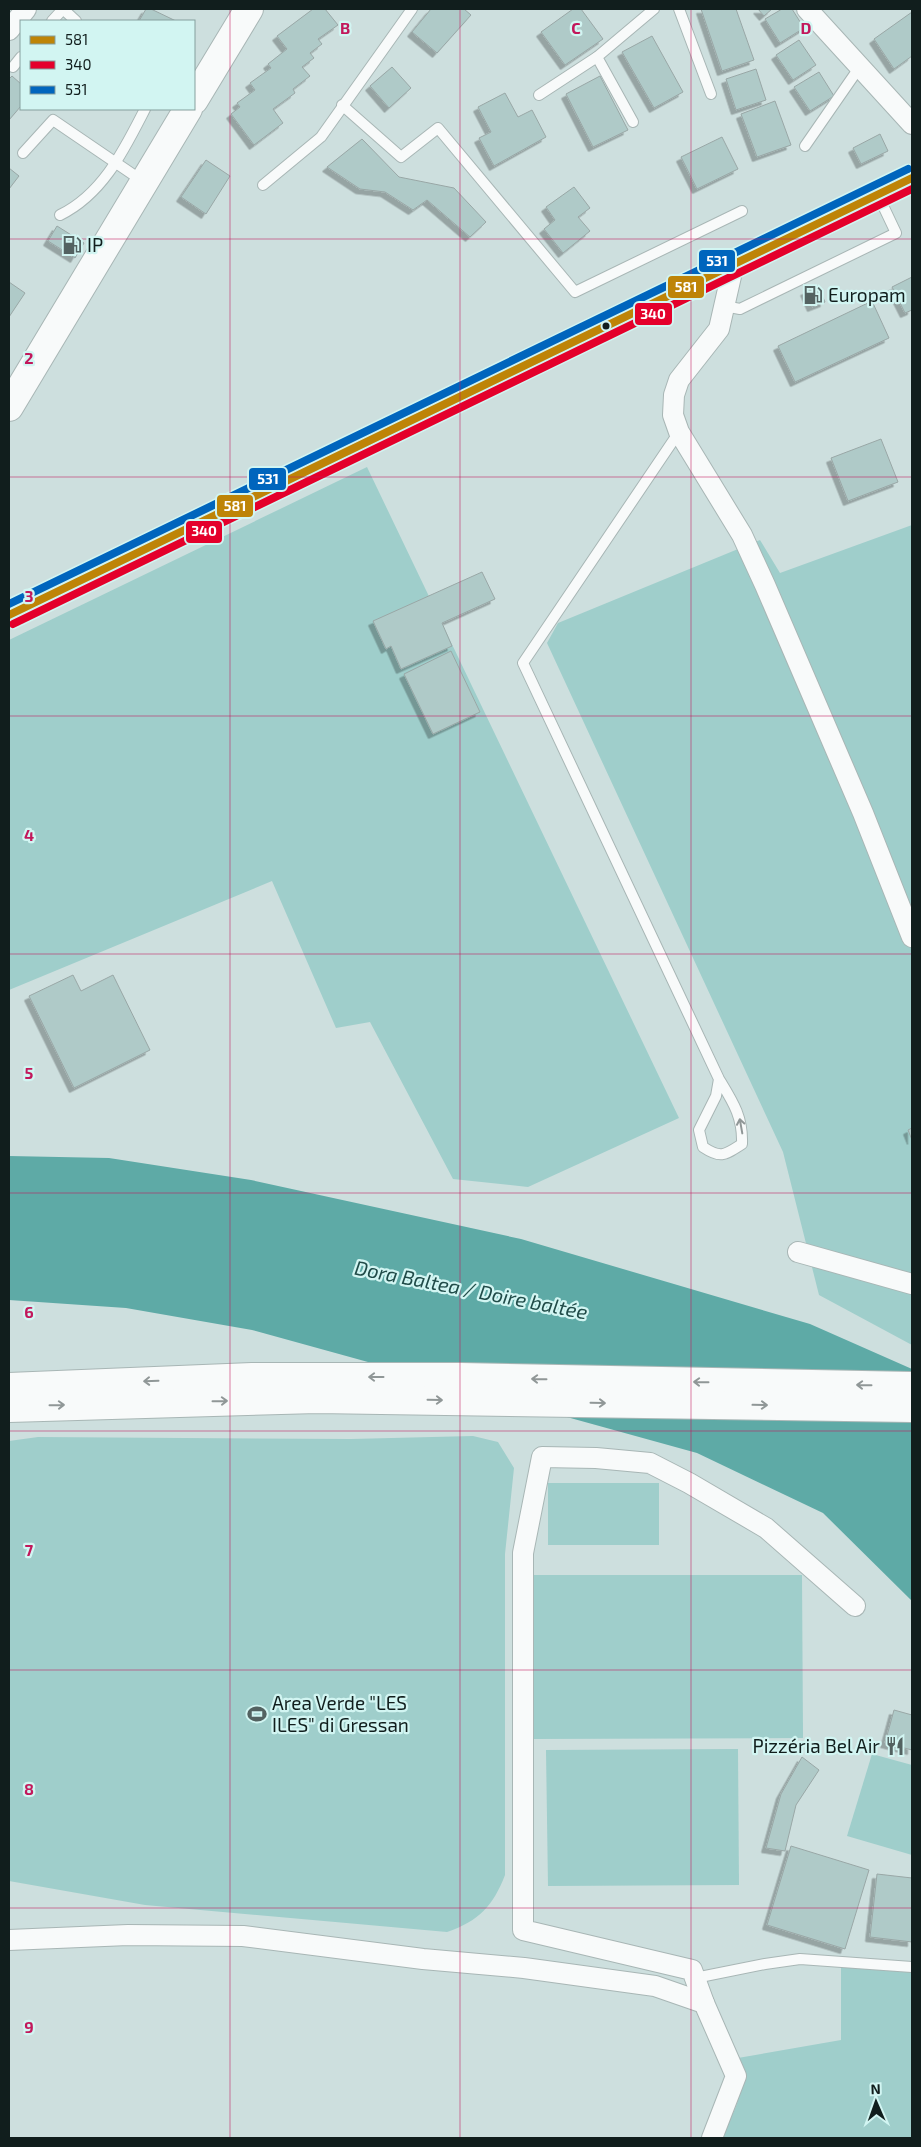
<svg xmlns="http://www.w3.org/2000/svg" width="921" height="2147" font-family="'Exo 2',sans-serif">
	<defs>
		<filter id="shadow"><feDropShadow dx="-4.5" dy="4.5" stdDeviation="0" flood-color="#0004"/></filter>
	</defs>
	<rect width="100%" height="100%" fill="#cddfde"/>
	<g fill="#9fcecb">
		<polygon points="367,467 679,1118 528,1187 453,1179 370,1022 336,1028 272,881 9,990 9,640"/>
		<polygon points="912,525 912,1345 819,1295 783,1152 547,643 558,623 760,540 780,573"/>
		<path d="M 473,1436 L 498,1442 L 514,1468 L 505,1554 L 505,1875 C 493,1906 479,1921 447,1932 L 145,1905 L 9,1881 L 9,1441 L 38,1437 L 351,1439 Z"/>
		<rect x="548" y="1483" width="111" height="62"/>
		<polygon points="532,1575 802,1575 803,1738 533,1739"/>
		<polygon points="738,1749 739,1885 548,1886 546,1750"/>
		<polygon points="872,1754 912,1765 912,1855 847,1836"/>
		<path d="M 841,1966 L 912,1971 L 912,2138 L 720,2138 C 739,2103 743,2099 738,2058 L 841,2040 Z"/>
	</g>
	<polygon fill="#5eaaa6" points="9,1156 109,1158 251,1180 521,1239 810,1324 912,1369 912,1601 823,1513 697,1453 252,1330 126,1308 9,1300"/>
	<g fill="#afcac8" stroke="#99a7a6" filter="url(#shadow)">
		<polygon points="146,9 151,9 176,21 139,21"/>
		<polygon points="313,9 325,9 338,25 318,39 322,44 310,53 314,58 302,67 310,76 293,89 295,93 273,109 283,123 254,145 231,114 240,107 237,103 255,90 250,83 271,68 268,64 287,49 277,36"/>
		<polygon points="431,9 464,9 471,15 437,53 412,32"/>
		<polygon points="573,9 581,9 603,39 565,65 541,32"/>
		<polygon points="701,9 736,9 754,60 722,71"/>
		<polygon points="758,9 772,9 764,16"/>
		<polygon points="782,9 792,9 804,28 780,43 765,19"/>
		<polygon points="912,12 912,56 894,69 874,39"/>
		<polygon points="652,36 683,92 654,108 622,52"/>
		<polygon points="799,40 816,65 793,80 776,55"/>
		<polygon points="392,67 411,88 389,108 370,86"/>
		<polygon points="756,69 766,100 736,110 726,79"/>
		<polygon points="819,72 834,96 810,111 794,87"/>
		<polygon points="12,76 21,84 21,106 9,120 9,79"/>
		<polygon points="600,76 628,130 593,147 566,94"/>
		<polygon points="505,93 518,117 532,110 546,137 494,166 479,138 491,132 478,107"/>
		<polygon points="775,101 791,145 757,157 741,114"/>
		<polygon points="880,134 888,151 861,164 853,148"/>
		<polygon points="722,137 738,169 697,189 681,157"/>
		<polygon points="362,139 399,177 454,188 486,222 470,237 427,200 413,210 385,192 360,189 327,167"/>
		<polygon points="206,160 230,176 206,214 181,197"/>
		<polygon points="9,168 19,176 9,189"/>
		<polygon points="574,187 590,208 578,217 590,231 563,253 544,229 555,220 546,207"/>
		<polygon points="57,226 84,243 75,258 48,241"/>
		<polygon points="912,277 912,310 905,313 892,287"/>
		<polygon points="9,282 25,293 9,317"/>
		<polygon points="818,286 825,302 812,307 805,291"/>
		<polygon points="872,301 889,338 795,382 778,346"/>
		<polygon points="881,439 898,482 848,501 831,458"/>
		<polygon points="482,572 495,599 442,623 452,646 401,669 391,646 386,649 373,621"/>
		<polygon points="451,651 480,712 433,734 404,674"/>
		<polygon points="73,975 81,991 113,975 150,1050 74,1088 29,996"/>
		<polygon points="912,1128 912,1140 908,1130"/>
		<polygon points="894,1710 912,1715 912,1750 885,1743"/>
		<polygon points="802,1757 819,1770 796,1805 785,1851 766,1848 781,1794"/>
		<polygon points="791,1846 869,1870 845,1949 767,1925"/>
		<polygon points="877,1874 912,1878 912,1942 870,1937"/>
	</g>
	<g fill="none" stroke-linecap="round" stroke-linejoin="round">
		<g stroke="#a8b6b5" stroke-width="12">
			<g id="service">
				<polyline points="679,9 711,94"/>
				<polyline points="52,21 63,9 76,21"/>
				<polyline points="13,67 21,57"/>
				<polyline points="539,95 597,57"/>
				<polyline points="342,105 401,157 438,128 575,292 742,211"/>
				<polyline points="633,122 597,57 654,9"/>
				<polyline points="805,146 859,68"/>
				<polyline points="23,153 53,120 144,182"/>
				<polyline points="263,185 321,137 412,9"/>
				<path d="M 60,215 C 103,194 124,150 145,109"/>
				<polyline points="724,306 740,309 896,233 878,195"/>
				<path d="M 679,432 L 523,663 L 719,1079 C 733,1102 743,1117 742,1144 C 725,1155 721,1159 703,1147 L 699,1130 L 716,1096 L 719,1079"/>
				<polyline points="695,1978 765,1964 800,1959 912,1967"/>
			</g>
		</g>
		<g stroke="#a8b6b5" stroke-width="22">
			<g id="minor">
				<polyline points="807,9 912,124"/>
				<polyline points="9,30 26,9"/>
				<polyline points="734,263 719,329 679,380 674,395 673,415 679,432 742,535 765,585 863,813 912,937"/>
				<polyline points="798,1252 912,1284"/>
				<polyline points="9,1940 128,1935 243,1936 423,1959 524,1968 655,1986 704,2003 736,2076 712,2138"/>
				<polyline points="704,2003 692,1970 523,1930 523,1553 542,1457 596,1458 650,1463 689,1483 766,1528 855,1606"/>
			</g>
		</g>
		<g stroke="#a8b6b5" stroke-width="28">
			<polyline id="tertiary" points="9,615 912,178"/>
		</g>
		<g stroke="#a8b6b5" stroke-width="30">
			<g id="primary">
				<polyline points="194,100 249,9"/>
				<polyline points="9,407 188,109"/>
			</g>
		</g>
		<g stroke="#a8b6b5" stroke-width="30">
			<g id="motorway">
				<polyline points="9,1387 252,1377 461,1377 912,1386"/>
				<polyline points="9,1408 317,1399 912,1408"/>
			</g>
		</g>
		<use href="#service" stroke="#f8fafa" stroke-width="10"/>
		<use href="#minor" stroke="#f8fafa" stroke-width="20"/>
		<use href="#tertiary" stroke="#f8fafa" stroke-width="25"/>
		<use href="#primary" stroke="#f8fafa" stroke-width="28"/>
		<use href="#motorway" stroke="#f8fafa" stroke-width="28"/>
		<g stroke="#d2f5f2" stroke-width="11">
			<polyline id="bus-1" points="9,615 912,178"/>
		</g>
		<g stroke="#d2f5f2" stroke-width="11">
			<polyline id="bus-2" points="13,624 912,189"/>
		</g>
		<g stroke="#d2f5f2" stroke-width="11">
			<polyline id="bus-3" points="9,604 908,169"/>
		</g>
		<use href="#bus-1" stroke="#be8407" stroke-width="8"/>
		<use href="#bus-2" stroke="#e4002b" stroke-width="8"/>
		<use href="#bus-3" stroke="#0065bd" stroke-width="8"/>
	</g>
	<defs><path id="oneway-shaft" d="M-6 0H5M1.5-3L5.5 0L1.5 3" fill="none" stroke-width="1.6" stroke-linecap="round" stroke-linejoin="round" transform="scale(1.25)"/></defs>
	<g stroke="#909797">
		<use href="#oneway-shaft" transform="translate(741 1126) rotate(-100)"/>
		<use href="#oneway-shaft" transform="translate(376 1377) rotate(-180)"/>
		<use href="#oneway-shaft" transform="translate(539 1379) rotate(-179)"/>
		<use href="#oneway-shaft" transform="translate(151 1381) rotate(178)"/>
		<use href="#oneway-shaft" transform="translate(701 1382) rotate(-179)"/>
		<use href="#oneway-shaft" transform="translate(864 1385) rotate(-179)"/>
		<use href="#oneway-shaft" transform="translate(435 1400) rotate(1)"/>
		<use href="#oneway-shaft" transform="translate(220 1401) rotate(-1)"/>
		<use href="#oneway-shaft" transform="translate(598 1403) rotate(1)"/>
		<use href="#oneway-shaft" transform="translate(57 1405) rotate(-1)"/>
		<use href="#oneway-shaft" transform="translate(760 1405) rotate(1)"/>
	</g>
	<path fill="none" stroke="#c2185b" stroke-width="1" stroke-opacity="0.55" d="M 230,9 L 230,2138M 460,9 L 460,2138M 691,9 L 691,2138M 9,239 L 912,239M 9,477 L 912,477M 9,716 L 912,716M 9,954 L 912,954M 9,1193 L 912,1193M 9,1431 L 912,1431M 9,1670 L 912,1670M 9,1908 L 912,1908"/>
	<defs>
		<g id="fuel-bare" transform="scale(1.5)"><path d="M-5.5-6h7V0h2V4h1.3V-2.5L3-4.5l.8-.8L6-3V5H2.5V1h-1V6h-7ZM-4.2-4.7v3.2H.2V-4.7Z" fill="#536261" stroke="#d2f5f2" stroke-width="2.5" paint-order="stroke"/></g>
		<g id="stadium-bare" transform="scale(1.5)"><path d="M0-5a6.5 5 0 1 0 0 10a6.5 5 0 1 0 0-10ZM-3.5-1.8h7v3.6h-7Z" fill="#536261" stroke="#d2f5f2" stroke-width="2.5" paint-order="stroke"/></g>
		<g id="restaurant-bare" transform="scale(1.5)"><path d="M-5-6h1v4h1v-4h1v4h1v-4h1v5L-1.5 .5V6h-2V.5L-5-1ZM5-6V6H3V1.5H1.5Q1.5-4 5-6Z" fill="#536261" stroke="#d2f5f2" stroke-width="2.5" paint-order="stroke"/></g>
	</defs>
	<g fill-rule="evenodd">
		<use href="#fuel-bare" x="72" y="245"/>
		<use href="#fuel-bare" x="813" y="295"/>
		<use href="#stadium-bare" x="257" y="1714"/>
		<use href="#restaurant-bare" x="895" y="1746"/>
	</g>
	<circle fill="#111e1d" stroke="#d2f5f2" stroke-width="2" cx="606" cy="326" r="4.5"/>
	<g text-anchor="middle" stroke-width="4.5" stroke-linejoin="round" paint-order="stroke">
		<g font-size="19" fill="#111e1d" stroke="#d2f5f2" text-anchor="start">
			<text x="87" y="252">IP</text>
			<text x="828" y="302">Europam</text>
			<text x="272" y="1710">Area Verde "LES<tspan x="272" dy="22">ILES" di Gressan</tspan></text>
			<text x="880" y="1753" text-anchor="end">Pizzéria Bel Air</text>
		</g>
		<g font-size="20" font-style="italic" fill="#204b48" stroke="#d2f5f2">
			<text transform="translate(471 1290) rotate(11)" y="7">Dora Baltea / Doire baltée</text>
		</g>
	</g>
	<g font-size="16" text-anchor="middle" font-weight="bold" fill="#c2185b" stroke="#d2f5f2" stroke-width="4.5" stroke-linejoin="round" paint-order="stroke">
		<text x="345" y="34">B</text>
		<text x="576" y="34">C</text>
		<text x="806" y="34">D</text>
		<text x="29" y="364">2</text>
		<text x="29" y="602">3</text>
		<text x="29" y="841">4</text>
		<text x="29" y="1079">5</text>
		<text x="29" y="1318">6</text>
		<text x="29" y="1556">7</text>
		<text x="29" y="1795">8</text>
		<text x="29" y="2033">9</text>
	</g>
	<g stroke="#d2f5f2" stroke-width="2">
		<rect x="698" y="249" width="38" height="24" rx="5" fill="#0065bd"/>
		<rect x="667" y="275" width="38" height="24" rx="5" fill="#be8407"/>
		<rect x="634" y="302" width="39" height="24" rx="5" fill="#e4002b"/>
		<rect x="248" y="467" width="39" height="24" rx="5" fill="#0065bd"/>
		<rect x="216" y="494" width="38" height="24" rx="5" fill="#be8407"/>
		<rect x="185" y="520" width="38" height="24" rx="5" fill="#e4002b"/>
	</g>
	<g font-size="14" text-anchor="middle" font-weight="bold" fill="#fff">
		<text x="717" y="266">531</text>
		<text x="686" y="292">581</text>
		<text x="653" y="319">340</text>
		<text x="268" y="484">531</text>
		<text x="235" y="511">581</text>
		<text x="204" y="536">340</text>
	</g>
	<rect width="921" height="2147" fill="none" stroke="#111e1d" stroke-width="20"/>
	<rect x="20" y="20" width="175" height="90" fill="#d2f5f2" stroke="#859f9d"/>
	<rect x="30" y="36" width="25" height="8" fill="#be8407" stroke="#859f9d"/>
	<text x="65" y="45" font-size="15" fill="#111e1d">581</text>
	<rect x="30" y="61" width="25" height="8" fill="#e4002b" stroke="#859f9d"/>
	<text x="65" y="70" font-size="15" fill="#111e1d">340</text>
	<rect x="30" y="86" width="25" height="8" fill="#0065bd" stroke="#859f9d"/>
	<text x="65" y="95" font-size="15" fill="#111e1d">531</text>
	<g transform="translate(876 2102) rotate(358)" stroke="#d2f5f2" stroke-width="4" paint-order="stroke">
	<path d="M0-4L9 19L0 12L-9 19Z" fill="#111e1d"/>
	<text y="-8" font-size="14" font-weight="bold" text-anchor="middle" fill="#111e1d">N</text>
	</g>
</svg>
